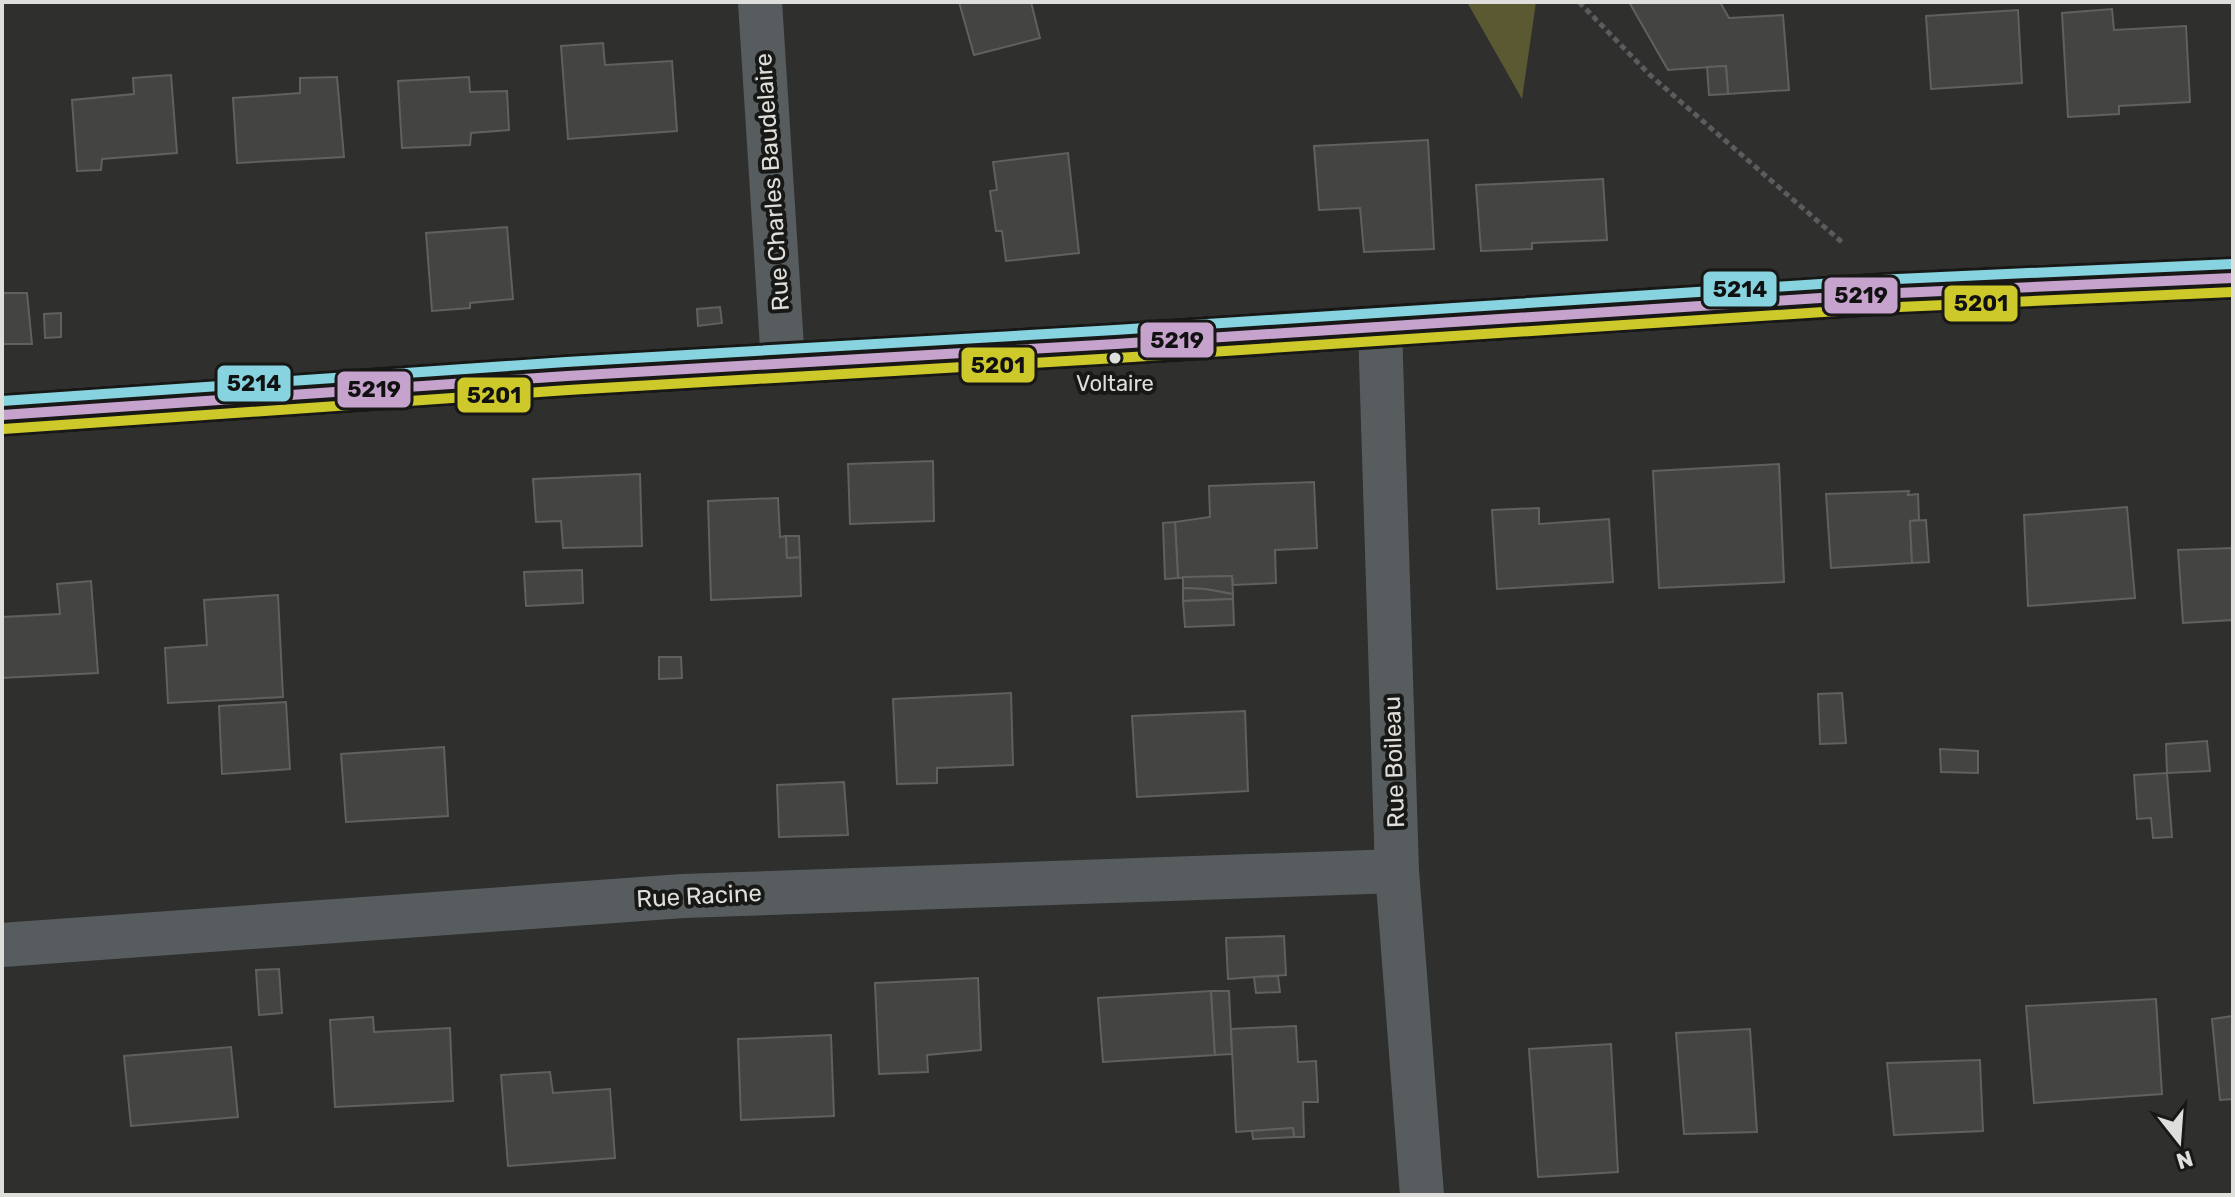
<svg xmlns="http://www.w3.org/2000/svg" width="2235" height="1197" font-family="Rubik,sans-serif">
	<rect width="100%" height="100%" fill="#2f2f2e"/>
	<polygon fill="#5a5932" points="1467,2 1536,2 1522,99"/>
	<g fill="#444442" stroke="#60605e" stroke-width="2">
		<polygon points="959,2 1031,2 1040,38 974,55"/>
		<polygon points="1629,2 1720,2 1729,18 1783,15 1789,90 1728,94 1726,66 1668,70"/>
		<polygon points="2112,9 2114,30 2186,26 2190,102 2119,106 2119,114 2068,117 2062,13"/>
		<polygon points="2018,10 2022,83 1931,89 1926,16"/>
		<polygon points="603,43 605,65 672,61 677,131 568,139 561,46"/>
		<polygon points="1726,66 1728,94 1709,95 1707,67"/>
		<polygon points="171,75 177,153 102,159 101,170 77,171 72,100 134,94 133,78"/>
		<polygon points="337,77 344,157 237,163 233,98 300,93 300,78"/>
		<polygon points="469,77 470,92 507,91 509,130 471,133 470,145 402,148 398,81"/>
		<polygon points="1428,140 1434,249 1364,252 1360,208 1319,210 1314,146"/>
		<polygon points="1068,153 1079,253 1006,261 1002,231 996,231 990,191 997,190 993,162"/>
		<polygon points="1603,179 1607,240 1532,243 1532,249 1481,251 1476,185"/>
		<polygon points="507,227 513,299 470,303 470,308 432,311 426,233"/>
		<polygon points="2,293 27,293 32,344 2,344"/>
		<polygon points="720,307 722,323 698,326 697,309"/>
		<polygon points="61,313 61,337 45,338 44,314"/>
		<polygon points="933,461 934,521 850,524 848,464"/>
		<polygon points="1779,464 1784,582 1659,588 1653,471"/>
		<polygon points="640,474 642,546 563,548 561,521 536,522 533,479"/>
		<polygon points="1314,482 1317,548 1275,550 1276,583 1233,585 1232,576 1178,578 1175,522 1210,517 1209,486"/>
		<polygon points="1909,491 1908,495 1918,494 1919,520 1910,521 1912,563 1831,568 1826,494"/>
		<polygon points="778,498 780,537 786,536 787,558 800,557 801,596 711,600 708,501"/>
		<polygon points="2127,507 2135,598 2028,606 2024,515"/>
		<polygon points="1539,508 1539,524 1609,519 1613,582 1497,589 1492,510"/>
		<polygon points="1926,520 1929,562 1912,563 1910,521"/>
		<polygon points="1175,522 1178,578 1165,579 1163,523"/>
		<polygon points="786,536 799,536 800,557 787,558"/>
		<polygon points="2233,548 2233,620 2183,623 2178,550"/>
		<polygon points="582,570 583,603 526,606 524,572"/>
		<polygon points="1232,576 1233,594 1205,589 1183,588 1183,577"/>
		<polygon points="91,581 98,673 2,678 2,617 60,614 57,584"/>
		<polygon points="1183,588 1205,589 1233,594 1233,599 1183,601"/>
		<polygon points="278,595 283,697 168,703 165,648 207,645 204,600"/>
		<polygon points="1233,599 1234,625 1185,627 1183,601"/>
		<polygon points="659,657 681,657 682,678 659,679"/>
		<polygon points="1011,693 1013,765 937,768 937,783 897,784 893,699"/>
		<polygon points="1842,693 1846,743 1820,744 1818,694"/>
		<polygon points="286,702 290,769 222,774 219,706"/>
		<polygon points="1245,711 1248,791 1137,797 1132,716"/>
		<polygon points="2207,741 2210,771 2167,773 2166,744"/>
		<polygon points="444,747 448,816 346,822 341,754"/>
		<polygon points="1940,749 1978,751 1978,773 1941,772"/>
		<polygon points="2167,773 2172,837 2153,838 2151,818 2137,819 2134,775"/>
		<polygon points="844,782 848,835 779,837 777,785"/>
		<polygon points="1284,936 1286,975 1228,979 1226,938"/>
		<polygon points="279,969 282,1013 259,1015 256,970"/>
		<polygon points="1278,976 1280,992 1256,993 1254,977"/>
		<polygon points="978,978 981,1050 927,1055 928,1072 879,1074 875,983"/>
		<polygon points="1211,991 1215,1055 1103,1062 1098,998"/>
		<polygon points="1211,991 1229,991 1232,1054 1215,1055"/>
		<polygon points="2156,999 2162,1094 2034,1103 2026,1006"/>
		<polygon points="2233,1016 2233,1099 2220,1100 2212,1019"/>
		<polygon points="373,1017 374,1032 450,1028 453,1101 335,1107 330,1020"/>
		<polygon points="1296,1026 1298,1062 1316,1061 1318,1102 1303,1102 1304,1137 1294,1137 1293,1128 1236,1132 1231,1029"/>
		<polygon points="1750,1029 1757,1132 1684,1134 1676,1033"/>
		<polygon points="831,1035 834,1116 741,1120 738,1039"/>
		<polygon points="1611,1044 1618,1172 1538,1177 1529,1049"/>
		<polygon points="231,1047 238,1117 131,1126 124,1056"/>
		<polygon points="1980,1060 1983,1131 1894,1135 1887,1063"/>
		<polygon points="550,1072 553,1093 610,1089 615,1158 508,1166 501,1075"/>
		<polygon points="1293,1128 1294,1137 1253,1139 1252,1131"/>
	</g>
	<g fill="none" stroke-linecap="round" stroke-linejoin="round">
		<polyline stroke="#5a5d5e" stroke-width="5" stroke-dasharray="6 4" stroke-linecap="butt" points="1579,2 1650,75 1844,244"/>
		<g stroke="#575d5f" stroke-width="44">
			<polyline points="760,2 783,363"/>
			<polyline points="1380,327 1397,871 1422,1195"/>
			<polyline points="2,415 567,376 1116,344 1898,293 2233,278"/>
			<polyline points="2,945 683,896 1397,871"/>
		</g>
		<g stroke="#181816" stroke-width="16">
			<polyline id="bus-1" points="2,415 567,376 1116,344 1898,293 2233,278"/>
		</g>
		<g stroke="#181816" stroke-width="16">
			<polyline id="bus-2" points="3,429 568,390 1117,358 1899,307 2233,292"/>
		</g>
		<g stroke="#181816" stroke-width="16">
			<polyline id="bus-3" points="2,401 566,362 1115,330 1897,279 2232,264"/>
		</g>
		<use href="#bus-1" stroke="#c5a3cd" stroke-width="10"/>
		<use href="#bus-2" stroke="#cec92b" stroke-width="10"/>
		<use href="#bus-3" stroke="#87d3df" stroke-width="10"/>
	</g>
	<circle fill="#dededb" stroke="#181816" stroke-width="3" cx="1115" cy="358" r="7"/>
	<g text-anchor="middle" stroke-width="8" stroke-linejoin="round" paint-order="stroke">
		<g font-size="22" fill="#dededb" stroke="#181816">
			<text x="1115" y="391">Voltaire</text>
		</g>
		<g font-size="24" fill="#dededb" stroke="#181816">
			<text transform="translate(772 182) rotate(-94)" y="8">Rue Charles Baudelaire</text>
			<text transform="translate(1394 762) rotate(-92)" y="8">Rue Boileau</text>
			<text transform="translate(699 896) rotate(-3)" y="8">Rue Racine</text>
		</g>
	</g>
	<g stroke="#181816" stroke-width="3">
		<rect x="1702" y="270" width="76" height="38" rx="8" fill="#87d3df"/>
		<rect x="1823" y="276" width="76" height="39" rx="8" fill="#c5a3cd"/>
		<rect x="1943" y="284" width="76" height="39" rx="8" fill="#cec92b"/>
		<rect x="1139" y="321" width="76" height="38" rx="8" fill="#c5a3cd"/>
		<rect x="960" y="346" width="76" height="38" rx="8" fill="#cec92b"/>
		<rect x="216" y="364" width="76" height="39" rx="8" fill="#87d3df"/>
		<rect x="336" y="370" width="76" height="39" rx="8" fill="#c5a3cd"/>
		<rect x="456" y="376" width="76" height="38" rx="8" fill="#cec92b"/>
	</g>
	<g font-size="22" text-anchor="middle" font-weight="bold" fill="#111">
		<text x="1740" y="297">5214</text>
		<text x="1861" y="303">5219</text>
		<text x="1981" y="311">5201</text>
		<text x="1177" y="348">5219</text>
		<text x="998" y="373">5201</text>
		<text x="254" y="391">5214</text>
		<text x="374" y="397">5219</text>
		<text x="494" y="403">5201</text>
	</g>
	<rect width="2235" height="1197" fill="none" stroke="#dededb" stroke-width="8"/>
	<g transform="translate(2179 1141) rotate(163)" stroke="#181816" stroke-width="6" paint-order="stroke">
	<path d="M0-6L14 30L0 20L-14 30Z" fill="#dededb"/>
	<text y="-12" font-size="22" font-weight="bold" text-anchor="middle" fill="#dededb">N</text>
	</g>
</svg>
